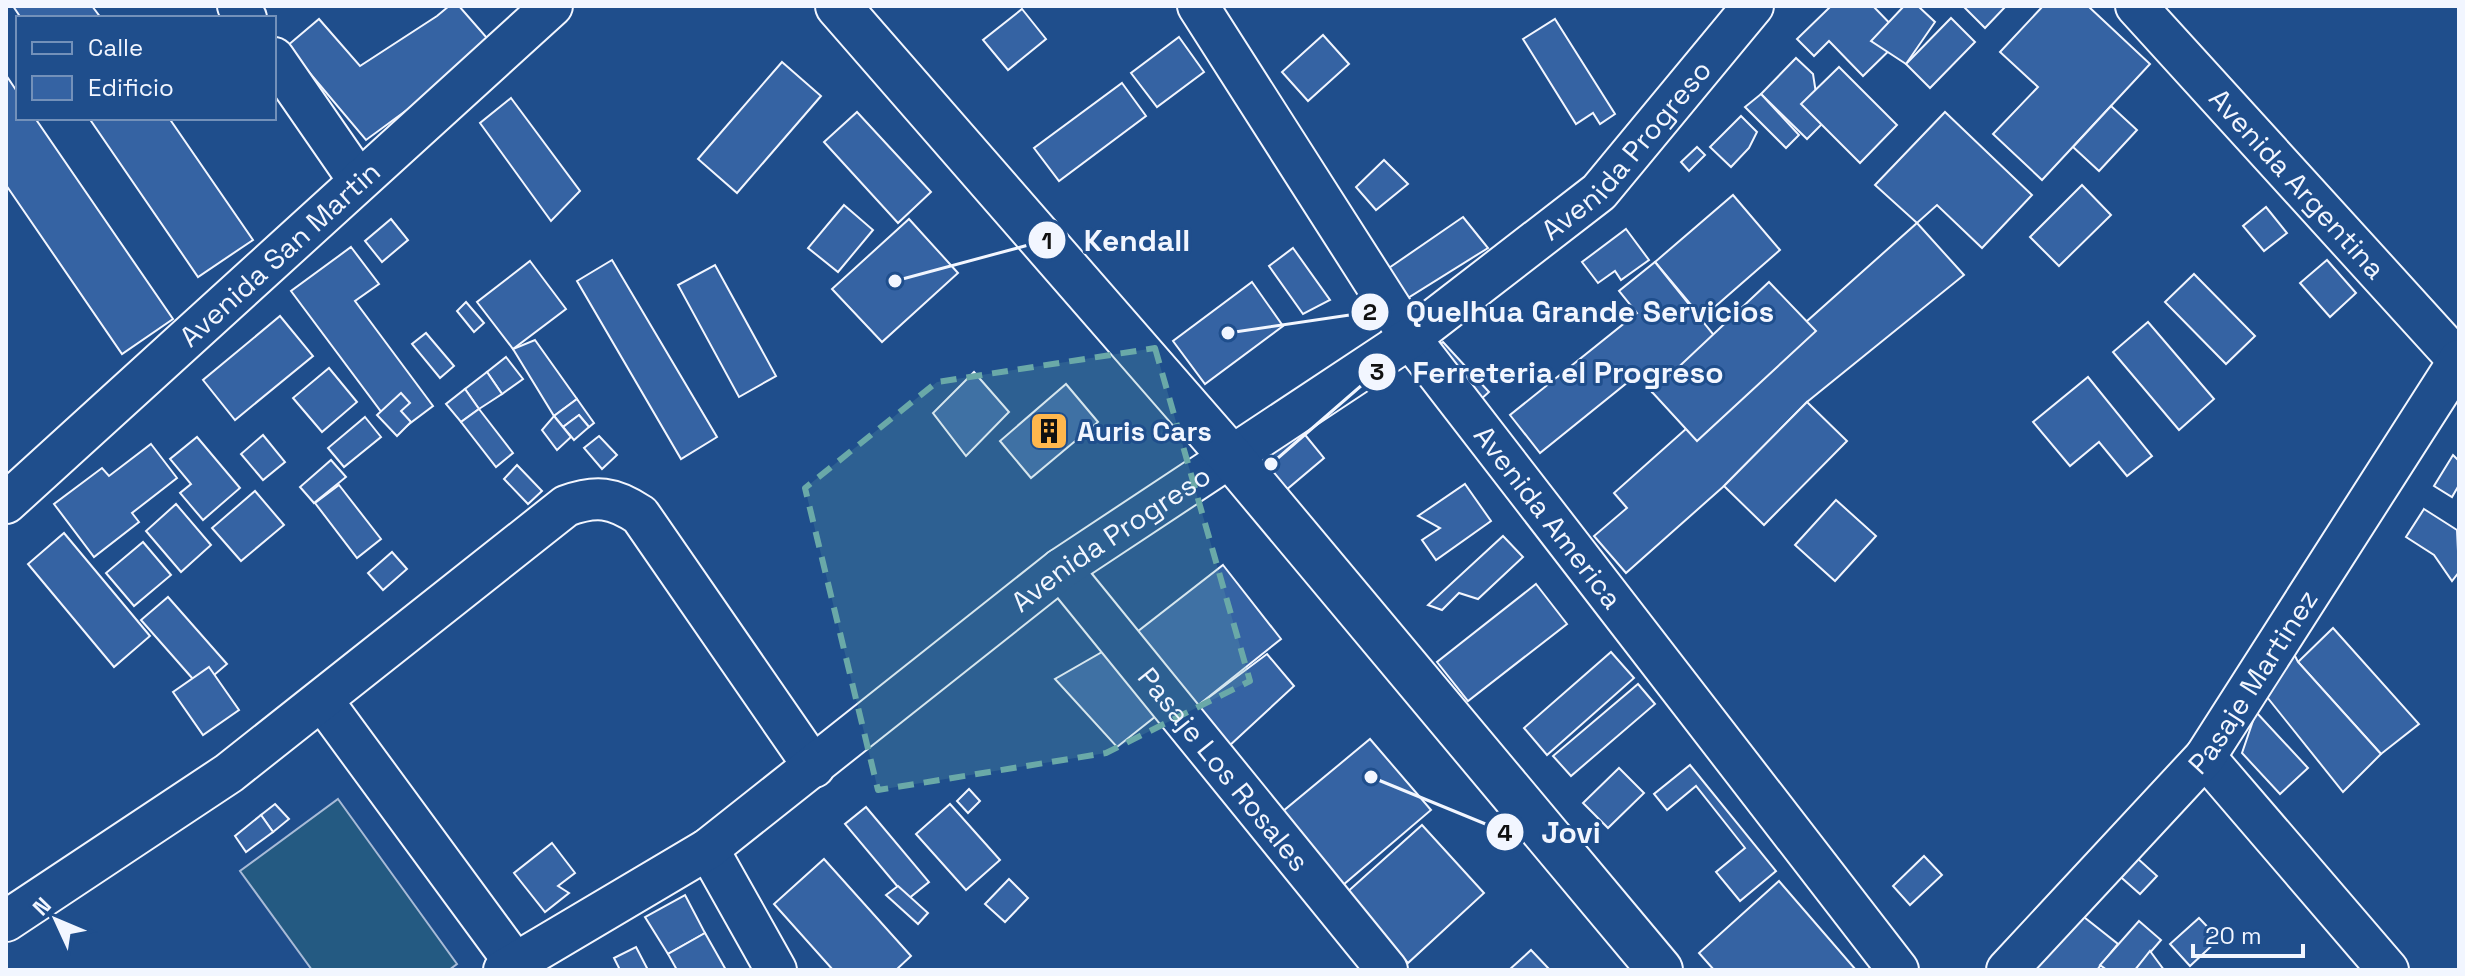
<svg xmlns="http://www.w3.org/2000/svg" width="2465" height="976" font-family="'Space Grotesk',sans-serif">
	<rect width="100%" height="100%" fill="#1f4e8c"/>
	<polygon fill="#245a82" stroke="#a8bbd7" stroke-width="2" points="338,799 457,964 449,970 312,970 240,871"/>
	<g fill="#3563a3" stroke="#f2f6ff" stroke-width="2">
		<polygon points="13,6 92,6 101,18 21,18"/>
		<polygon points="449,6 459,6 494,46 366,140 287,46 319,19 360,66 437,16"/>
		<polygon points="1831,6 1873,6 1903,37 1863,76 1829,41 1814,56 1797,39"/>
		<polygon points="1904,6 1918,6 1935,22 1906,64 1871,41"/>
		<polygon points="1963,6 2006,6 1985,28"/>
		<polygon points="2043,6 2088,6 2150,64 2042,180 1993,134 2038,87 2000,52"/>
		<polygon points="1022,9 1046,39 1008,70 983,40"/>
		<polygon points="1951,18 1975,42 1930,88 1906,64"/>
		<polygon points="1555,19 1615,114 1600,124 1593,113 1576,124 1523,39"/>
		<polygon points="1323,35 1349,64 1308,101 1282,72"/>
		<polygon points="1179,37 1204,72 1157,107 1131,73"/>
		<polygon points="1796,58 1813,74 1821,125 1807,139 1761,94"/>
		<polygon points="782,62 821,96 737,193 698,159"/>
		<polygon points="1839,67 1897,125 1860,163 1801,104"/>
		<polygon points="6,75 18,93 18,118 35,118 173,319 122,354 6,185"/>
		<polygon points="1122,83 1146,116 1059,181 1034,148"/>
		<polygon points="1761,94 1799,135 1786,148 1745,107"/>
		<polygon points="511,98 580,191 551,221 480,123"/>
		<polygon points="2111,106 2137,130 2099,171 2073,147"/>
		<polygon points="857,112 931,192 898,223 824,142"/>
		<polygon points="1945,112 2032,195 1982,248 1937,205 1917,223 1875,185"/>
		<polygon points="1741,116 1757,132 1749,148 1731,167 1710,147"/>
		<polygon points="89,118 169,118 253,240 198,277"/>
		<polygon points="1697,147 1705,155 1689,171 1681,162"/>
		<polygon points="1384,160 1408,184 1376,210 1356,187"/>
		<polygon points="2082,185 2111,215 2059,266 2030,237"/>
		<polygon points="1733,195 1780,250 1702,318 1655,262"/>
		<polygon points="844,205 873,230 838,272 808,248"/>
		<polygon points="2266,207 2287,233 2264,251 2243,226"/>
		<polygon points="1463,217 1488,248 1403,301 1386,270"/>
		<polygon points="391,219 408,240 382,262 365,241"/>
		<polygon points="909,219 958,273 882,342 832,289"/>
		<polygon points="1917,223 1964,275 1807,402 1724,486 1626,573 1594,536 1627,508 1614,493"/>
		<polygon points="1626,229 1649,260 1621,280 1615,271 1598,283 1582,262"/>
		<polygon points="351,247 379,284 355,301 433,406 397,433 291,291"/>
		<polygon points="1293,248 1330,300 1303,314 1269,266"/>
		<polygon points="612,260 717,437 681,459 577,281"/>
		<polygon points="2327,260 2356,293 2330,317 2300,283"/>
		<polygon points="530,261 566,309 513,349 477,302"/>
		<polygon points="1655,262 1717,339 1652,392 1638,374 1540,453 1510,415 1637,313 1619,291"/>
		<polygon points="715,265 776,376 739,397 678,285"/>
		<polygon points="2194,274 2255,336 2226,364 2165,302"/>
		<polygon points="1252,282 1283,326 1205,384 1173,341"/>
		<polygon points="1769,282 1816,331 1697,441 1652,392"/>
		<polygon points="466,302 484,323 474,332 457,311"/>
		<polygon points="280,316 313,356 235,420 203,380"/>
		<polygon points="2148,322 2214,399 2179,430 2113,352"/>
		<polygon points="426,333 454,366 440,378 412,344"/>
		<polygon points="535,340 577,399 554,416 513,349"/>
		<polygon points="1443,342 1489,392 1471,408 1428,354"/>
		<polygon points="506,357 523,379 502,394 487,372"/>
		<polygon points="329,368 357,402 322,432 293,398"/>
		<polygon points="487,372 502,394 479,409 465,389"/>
		<polygon points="974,372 1009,412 966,456 933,413"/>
		<polygon points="2088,377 2152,456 2127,476 2099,442 2070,466 2033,422"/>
		<polygon points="1066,384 1098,422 1031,478 1000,441"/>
		<polygon points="465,389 479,409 461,422 446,404"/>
		<polygon points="401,393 410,403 401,411 411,422 397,436 377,415"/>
		<polygon points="577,399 594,423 589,427 579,415 563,427 554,416"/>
		<polygon points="1807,402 1847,441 1764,525 1724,486"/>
		<polygon points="479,409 513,453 496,467 461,422"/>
		<polygon points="579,415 589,427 574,440 563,427"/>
		<polygon points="554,416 571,437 557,450 542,430"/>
		<polygon points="365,417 381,437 344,467 328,448"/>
		<polygon points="1293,420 1324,458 1279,496 1247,459"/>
		<polygon points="263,435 285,462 263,480 241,454"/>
		<polygon points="599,436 617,455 602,469 584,448"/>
		<polygon points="197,437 240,488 203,520 180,493 191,484 170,459"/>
		<polygon points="151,444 177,478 132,513 139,522 94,557 54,504 102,468 109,476"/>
		<polygon points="2453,455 2459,461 2459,485 2452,497 2434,486"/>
		<polygon points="331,460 346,477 314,503 300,487"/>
		<polygon points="517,465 542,491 528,504 504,479"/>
		<polygon points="1465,484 1491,521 1436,560 1422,540 1440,528 1418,516"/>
		<polygon points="339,485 381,539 357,558 315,503"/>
		<polygon points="255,491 284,525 241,561 212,528"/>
		<polygon points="1836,500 1876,536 1835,581 1795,545"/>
		<polygon points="176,504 211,545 181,572 146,531"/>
		<polygon points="2424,509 2457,530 2459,572 2452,581 2434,555 2406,537"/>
		<polygon points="64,533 150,636 114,667 28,564"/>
		<polygon points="1503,536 1523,557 1478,599 1459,593 1442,610 1428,605"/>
		<polygon points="143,542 171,575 134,606 106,573"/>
		<polygon points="392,552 407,569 383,590 368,573"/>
		<polygon points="1223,565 1281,639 1196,707 1137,632"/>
		<polygon points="1536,584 1567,624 1468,701 1437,662"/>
		<polygon points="168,597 227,664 200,687 141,620"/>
		<polygon points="2333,628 2419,724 2381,754 2298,662"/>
		<polygon points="1109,648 1161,712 1117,747 1055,679"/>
		<polygon points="1611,652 1634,678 1547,755 1524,728"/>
		<polygon points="2293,652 2298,662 2381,754 2343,792 2255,682"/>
		<polygon points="1267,654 1294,686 1228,747 1196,707"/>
		<polygon points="209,667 239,710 203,735 173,692"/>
		<polygon points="1638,684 1655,704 1571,776 1553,756"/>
		<polygon points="2256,712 2308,768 2280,794 2242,753"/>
		<polygon points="1370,739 1431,810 1343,885 1282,812"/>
		<polygon points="1690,765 1776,871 1740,901 1716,872 1745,848 1696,786 1667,810 1654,794"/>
		<polygon points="1619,768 1644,793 1608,828 1583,803"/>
		<polygon points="969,789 980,801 968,813 957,801"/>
		<polygon points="275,804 289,819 273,832 261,815"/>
		<polygon points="950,804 1000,860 966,890 916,834"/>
		<polygon points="866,807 929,882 908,899 845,824"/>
		<polygon points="261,815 273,832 246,852 235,836"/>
		<polygon points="1422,825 1484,893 1408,963 1345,894"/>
		<polygon points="552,843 575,873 558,886 569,893 545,912 514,873"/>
		<polygon points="2126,848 2157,876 2140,894 2115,872"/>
		<polygon points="1924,856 1942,875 1910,905 1893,886"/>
		<polygon points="824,859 911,956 896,970 833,970 774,904"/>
		<polygon points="1009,879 1028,898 1005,922 985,904"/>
		<polygon points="1779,881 1856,970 1714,970 1699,953"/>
		<polygon points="898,886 928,913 918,924 886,895"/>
		<polygon points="685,895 705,933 668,954 645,917"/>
		<polygon points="2070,906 2118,944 2097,970 2019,970"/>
		<polygon points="2199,918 2219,939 2190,966 2170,944"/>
		<polygon points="2139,921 2161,940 2135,970 2107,970 2100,965"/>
		<polygon points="705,933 726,970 677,970 668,954"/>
		<polygon points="636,947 648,970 620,970 614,958"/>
		<polygon points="1531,950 1550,970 1509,970"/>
		<polygon points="2150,951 2164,970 2135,970"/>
	</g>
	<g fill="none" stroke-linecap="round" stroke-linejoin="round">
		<g stroke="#f2f6ff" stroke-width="44">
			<g id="minor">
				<polyline points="238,6 246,18"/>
				<path id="s1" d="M 1198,6 L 1410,338 L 1898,970"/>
				<path id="s2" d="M 2136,6 L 2459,361"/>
				<polyline points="274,58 359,181"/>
				<path id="s3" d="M 6,503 L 552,6"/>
				<path id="s4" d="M 1061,569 L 1387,970"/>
				<polyline points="322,700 515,963"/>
				<polyline points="2205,757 2388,970"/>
				<polyline points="708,849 776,970"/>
				<path d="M 6,921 L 229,773 L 566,506 C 596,495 613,497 640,515 L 814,767"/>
				<path id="s5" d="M 504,970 L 708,849 L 1061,569 L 1410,338 L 1599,192 L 1753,6"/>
				<path id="s6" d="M 2007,970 L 2205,757 L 2459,360"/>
			</g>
		</g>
		<g stroke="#f2f6ff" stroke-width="48">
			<polyline id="highway" points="838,6 1231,457 1660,970"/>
		</g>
		<use href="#minor" stroke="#1f4e8c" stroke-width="40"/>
		<use href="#highway" stroke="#1f4e8c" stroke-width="44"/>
	</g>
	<path fill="#6aa9a8" fill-opacity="0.2" stroke="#6aa9a8" stroke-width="6" stroke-dasharray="16 10" stroke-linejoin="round" d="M 1155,348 L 1250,681 L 1106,753 L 878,790 L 805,488 L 937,382 Z"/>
	<defs>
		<g id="building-square" transform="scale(2)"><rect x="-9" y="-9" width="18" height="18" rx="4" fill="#ffb74d" stroke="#1f4e8c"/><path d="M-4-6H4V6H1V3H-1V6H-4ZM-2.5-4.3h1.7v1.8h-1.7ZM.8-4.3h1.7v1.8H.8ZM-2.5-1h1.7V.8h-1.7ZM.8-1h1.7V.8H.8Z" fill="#111"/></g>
	</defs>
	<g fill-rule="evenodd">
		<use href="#building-square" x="1049" y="431"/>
	</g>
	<g text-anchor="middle" stroke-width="6" stroke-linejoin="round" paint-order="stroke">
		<g font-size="28" fill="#f2f6ff" stroke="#1f4e8c">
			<text dy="10" stroke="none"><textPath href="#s5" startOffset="1394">Avenida Progreso</textPath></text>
			<text dy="10" stroke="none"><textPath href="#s2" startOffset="240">Avenida Argentina</textPath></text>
			<text dy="10" stroke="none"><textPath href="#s3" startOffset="370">Avenida San Martin</textPath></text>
			<text dy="10" stroke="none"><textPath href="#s1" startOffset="620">Avenida America</textPath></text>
			<text dy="10" stroke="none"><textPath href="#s5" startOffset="746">Avenida Progreso</textPath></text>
			<text dy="10" stroke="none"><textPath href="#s6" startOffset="380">Pasaje Martinez</textPath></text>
			<text dy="10" stroke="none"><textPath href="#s4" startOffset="258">Pasaje Los Rosales</textPath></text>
		</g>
		<g font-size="28" font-weight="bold" fill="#f2f6ff" stroke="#1f4e8c" text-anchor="start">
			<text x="1077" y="441">Auris Cars</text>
		</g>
	</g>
	<path fill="none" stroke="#f2f6ff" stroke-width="3" d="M895 281L1047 240M1228 333L1370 312M1271 464L1377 372M1371 777L1505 832"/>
	<g fill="#f2f6ff" stroke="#1f4e8c" stroke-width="3">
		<circle cx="895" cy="281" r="8"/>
		<circle cx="1228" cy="333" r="8"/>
		<circle cx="1271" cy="464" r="8"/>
		<circle cx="1371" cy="777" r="8"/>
		<circle cx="1047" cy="240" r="20"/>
		<circle cx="1370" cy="312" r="20"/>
		<circle cx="1377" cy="372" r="20"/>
		<circle cx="1505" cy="832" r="20"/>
	</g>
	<g font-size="24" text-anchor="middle" font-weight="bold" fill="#111">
		<text x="1047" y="249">1</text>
		<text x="1370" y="320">2</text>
		<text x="1377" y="380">3</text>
		<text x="1505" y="841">4</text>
	</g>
	<g font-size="30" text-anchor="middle" font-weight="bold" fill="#f2f6ff" stroke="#1f4e8c" stroke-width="6" stroke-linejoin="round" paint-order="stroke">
		<text x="1137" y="251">Kendall</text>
		<text x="1590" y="322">Quelhua Grande Servicios</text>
		<text x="1568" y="383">Ferreteria el Progreso</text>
		<text x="1571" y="843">Jovi</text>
	</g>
	<rect width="2465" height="976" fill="none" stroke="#f2f6ff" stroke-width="16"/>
	<rect x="16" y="16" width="260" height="104" fill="#1f4e8c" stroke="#7391ba" stroke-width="2"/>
	<rect x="32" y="42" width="40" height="12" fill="#1f4e8c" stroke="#7391ba" stroke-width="2"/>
	<text x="88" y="56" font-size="24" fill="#f2f6ff">Calle</text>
	<rect x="32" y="76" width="40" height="24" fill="#3563a3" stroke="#7391ba" stroke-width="2"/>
	<text x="88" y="96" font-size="24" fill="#f2f6ff">Edificio</text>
	<g transform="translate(56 920) rotate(314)" stroke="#1f4e8c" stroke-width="6" paint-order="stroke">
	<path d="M0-6L14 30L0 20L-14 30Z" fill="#f2f6ff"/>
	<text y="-12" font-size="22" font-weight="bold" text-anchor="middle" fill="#f2f6ff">N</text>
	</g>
	<path d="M2193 944v12h110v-12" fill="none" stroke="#f2f6ff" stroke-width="4"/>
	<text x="2205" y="944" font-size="24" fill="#f2f6ff" stroke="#1f4e8c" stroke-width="6" paint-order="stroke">20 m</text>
</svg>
